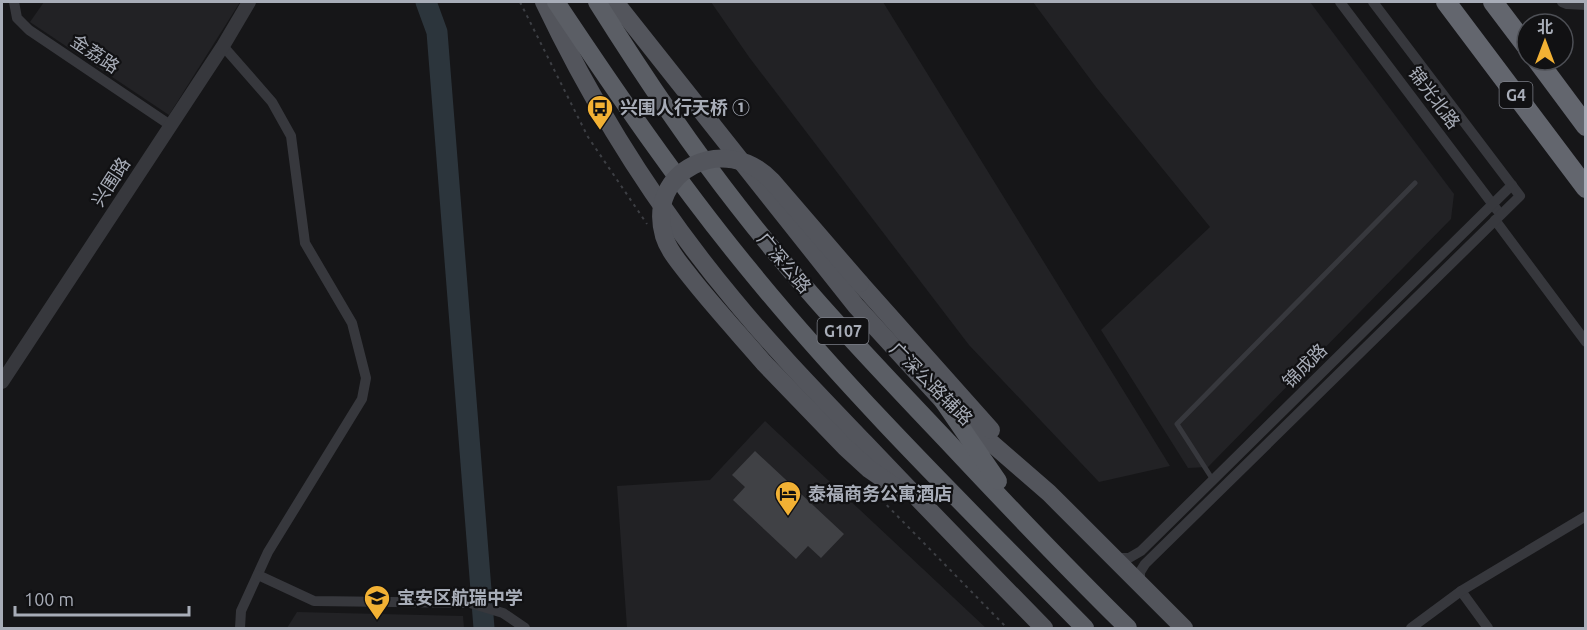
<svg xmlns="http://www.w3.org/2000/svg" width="1587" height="630" font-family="Ubuntu,'Noto Sans SC',sans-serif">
	<rect width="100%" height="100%" fill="#161618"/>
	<g fill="#222225">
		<polygon points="44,2 240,2 169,115 30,22"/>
		<polygon points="711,2 883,2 1170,466 1099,482 969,345 749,57"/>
		<polygon points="1033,2 1310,2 1454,194 1451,219 1208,467 1188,468 1101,330 1210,227 1096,87"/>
		<polygon points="765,421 986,628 627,628 617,486 710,480"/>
		<polygon points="297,612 463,616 464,628 287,628"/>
	</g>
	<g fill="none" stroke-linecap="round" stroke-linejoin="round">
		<polyline stroke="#2c353c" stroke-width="21" points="426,2 437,32 484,628"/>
	</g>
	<polygon fill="#404145" points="755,451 844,534 821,558 808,546 796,559 733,500 745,487 732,475"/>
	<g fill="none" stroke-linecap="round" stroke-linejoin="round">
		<g stroke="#3d3f44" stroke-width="2" stroke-dasharray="3 4.5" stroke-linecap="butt">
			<polyline points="520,2 588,137 647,224"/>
			<polyline points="871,489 1007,628"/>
		</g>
		<polyline stroke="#37383d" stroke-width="5" points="1213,480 1177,424 1415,183"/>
		<g stroke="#37383d" stroke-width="10">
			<polyline points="14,2 17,18 29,30 170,125"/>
			<polyline points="1340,2 1497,210"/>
			<polyline points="1562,2 1567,4 1586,5"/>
			<polyline points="223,46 272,102 291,136 305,243 352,323 366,378 362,399 268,552 241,611 240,628"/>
			<polyline points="1495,220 1586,342"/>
			<polyline points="1114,558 1129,558 1141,551 1512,185"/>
			<polyline points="258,575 314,601 470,603 503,613 525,628"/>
			<polyline points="1140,585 1140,572 1145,564 1520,196 1373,2"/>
			<polyline points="1461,591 1488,628"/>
			<polyline points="1411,628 1461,591 1586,516"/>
		</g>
		<polyline stroke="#37383d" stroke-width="14" points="2,382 223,46 249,2"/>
		<g stroke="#53555c" stroke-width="18">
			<path d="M 544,2 C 594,107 658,209 733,299 C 774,349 820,396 865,443 C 924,505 984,567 1044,628"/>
			<polyline points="615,2 856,306 943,401 1049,493 1184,628"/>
			<polyline points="860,283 991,430"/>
			<polyline points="764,363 845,447 869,469 898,489"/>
		</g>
		<g stroke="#5b5e65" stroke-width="18">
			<path d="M 556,2 C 616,92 678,183 747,267 C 851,395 970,511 1085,628"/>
			<path d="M 597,2 C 641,72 687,141 738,206 C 803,290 876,366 949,443 C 1008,506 1067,568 1128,628"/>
			<polyline points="943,401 998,481"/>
		</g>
		<g stroke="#63666e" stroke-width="20">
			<polyline points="1446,2 1586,188"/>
			<polyline points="1493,2 1527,47"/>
			<polyline points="1537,60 1586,126"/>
		</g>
		<path stroke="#53555c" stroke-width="18" d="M 764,363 C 740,335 715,308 692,279 C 682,266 669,252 664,236 C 645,171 725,131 772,181 L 860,283"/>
	</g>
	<defs>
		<g id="bus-pin" transform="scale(1.35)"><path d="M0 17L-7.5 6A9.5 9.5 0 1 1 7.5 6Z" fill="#f2b134" stroke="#111113"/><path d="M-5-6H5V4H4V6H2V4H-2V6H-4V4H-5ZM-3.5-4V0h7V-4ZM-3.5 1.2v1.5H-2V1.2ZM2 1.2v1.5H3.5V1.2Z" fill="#111"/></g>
		<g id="hotel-pin" transform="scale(1.35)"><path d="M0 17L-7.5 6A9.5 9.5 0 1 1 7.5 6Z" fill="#f2b134" stroke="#111113"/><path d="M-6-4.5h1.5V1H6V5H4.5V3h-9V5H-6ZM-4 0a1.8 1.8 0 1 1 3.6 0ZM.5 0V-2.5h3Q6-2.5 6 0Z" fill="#111"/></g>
		<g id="school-pin" transform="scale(1.35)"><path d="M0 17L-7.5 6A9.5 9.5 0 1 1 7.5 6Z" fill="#f2b134" stroke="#111113"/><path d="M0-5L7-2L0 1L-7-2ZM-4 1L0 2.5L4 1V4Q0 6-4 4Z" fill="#111"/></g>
	</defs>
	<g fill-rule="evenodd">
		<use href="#bus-pin" x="600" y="108"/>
		<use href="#hotel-pin" x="788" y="494"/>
		<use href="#school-pin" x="377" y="598"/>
	</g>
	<g text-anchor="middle" stroke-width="4.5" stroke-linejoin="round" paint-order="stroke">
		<g fill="#111113" stroke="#7b7e86" stroke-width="1.5">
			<rect x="1499.5" y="82" width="33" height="26" rx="4.5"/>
			<rect x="817.5" y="318" width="51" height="26" rx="4.5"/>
		</g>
		<g font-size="16" font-weight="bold" fill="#a8adb8">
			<text x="1516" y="101">G4</text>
			<text x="843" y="337">G107</text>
		</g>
		<g font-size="18" fill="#a8adb8" stroke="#111113">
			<text transform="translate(95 54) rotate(34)" y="6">金荔路</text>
			<text transform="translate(1434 98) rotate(53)" y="6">锦光北路</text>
			<text transform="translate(111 182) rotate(-57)" y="6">兴围路</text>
			<text transform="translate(784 263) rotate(50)" y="6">广深公路</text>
			<text transform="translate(1305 366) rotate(-45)" y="6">锦成路</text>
			<text transform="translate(931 384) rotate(45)" y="6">广深公路辅路</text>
		</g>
		<g font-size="18" font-weight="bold" fill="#a8adb8" stroke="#111113" text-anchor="start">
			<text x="620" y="114">兴围人行天桥 ①</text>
			<text x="808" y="500">泰福商务公寓酒店</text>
			<text x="397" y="604">宝安区航瑞中学</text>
		</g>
	</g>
	<rect width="1587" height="630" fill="none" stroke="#a8adb8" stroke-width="6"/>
	<g transform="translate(1545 42)"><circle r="28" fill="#111113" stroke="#4d4f55" stroke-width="1.5"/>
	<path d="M0-4.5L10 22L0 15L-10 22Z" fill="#f2b134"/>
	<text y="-9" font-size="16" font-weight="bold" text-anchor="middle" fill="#a8adb8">北</text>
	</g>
	<path d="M15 606v9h174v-9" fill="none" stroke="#a8adb8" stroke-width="3"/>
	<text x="24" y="606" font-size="18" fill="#a8adb8" stroke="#111113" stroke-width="4.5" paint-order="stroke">100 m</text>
</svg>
